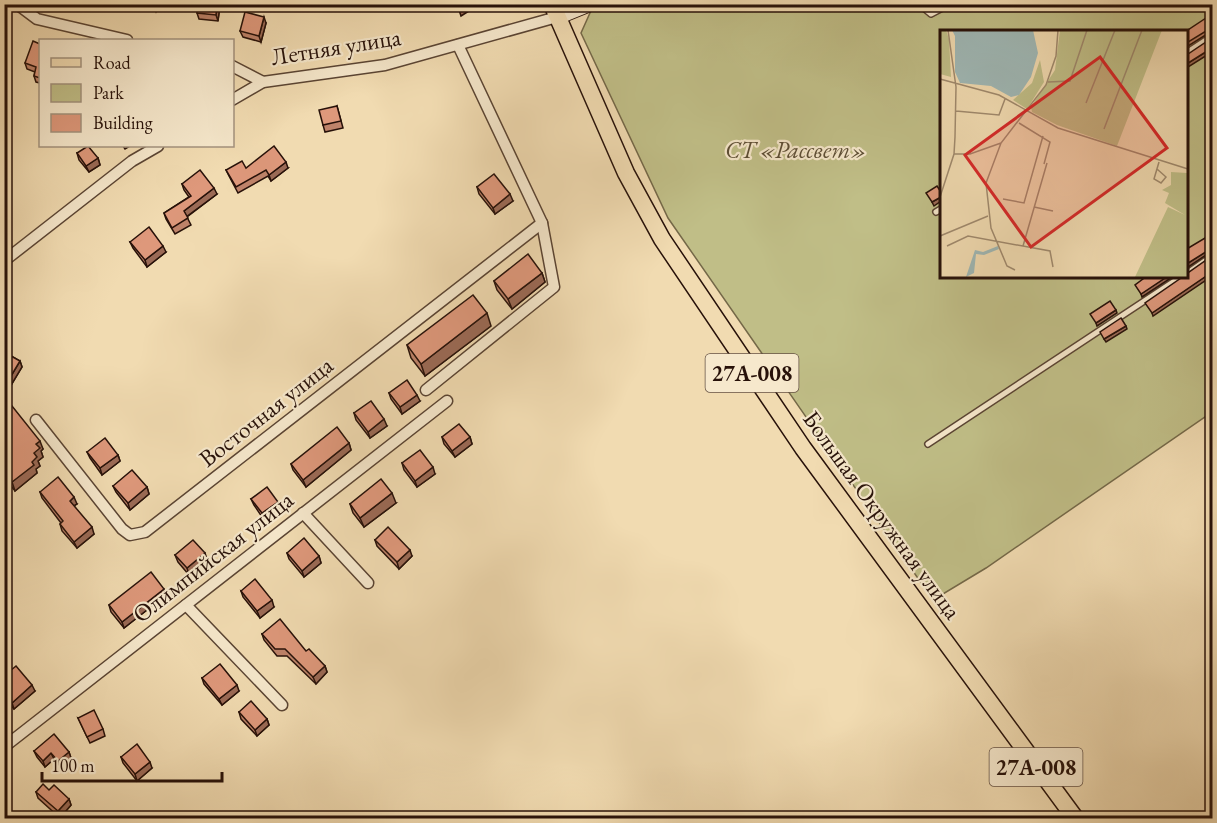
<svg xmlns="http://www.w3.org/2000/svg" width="1217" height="823" font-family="'EB Garamond',serif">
	<rect width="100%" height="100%" fill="#f1dbb1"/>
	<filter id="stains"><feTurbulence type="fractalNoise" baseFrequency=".00333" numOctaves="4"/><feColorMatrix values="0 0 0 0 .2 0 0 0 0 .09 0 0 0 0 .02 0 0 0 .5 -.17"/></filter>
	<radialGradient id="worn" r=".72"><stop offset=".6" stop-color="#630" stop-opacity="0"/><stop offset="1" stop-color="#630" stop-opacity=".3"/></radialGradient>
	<path fill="#c0be87" stroke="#746848" stroke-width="1.5" fill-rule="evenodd" d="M 594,4 L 1212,5 L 1212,412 L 986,568 L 933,600 L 668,218 L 581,33 ZM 941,32 L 1186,32 L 1186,276 L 941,276 Z"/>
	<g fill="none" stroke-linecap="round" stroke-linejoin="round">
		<g stroke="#5a4433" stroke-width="8">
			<g id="lane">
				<polyline points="919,4 931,14 950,4"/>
				<polyline points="1186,53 1212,36"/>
				<polyline points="936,212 941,209"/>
				<polyline points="1186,274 1212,256"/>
				<polyline points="928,444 1182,276"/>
			</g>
		</g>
		<g stroke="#5a4433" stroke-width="13">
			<g id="street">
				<polyline points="17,4 37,19 127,40"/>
				<polyline points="232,66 263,82"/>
				<polyline points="232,100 263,82 385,65 557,17"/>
				<polyline points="4,261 132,161 158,146"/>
				<polyline points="426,390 554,287 542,223 458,45"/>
				<polyline points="36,420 122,529 130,535 145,532 542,223"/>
				<polyline points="303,513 368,583"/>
				<polyline points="186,605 282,705"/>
				<polyline points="4,747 447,401"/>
			</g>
		</g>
		<g stroke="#271109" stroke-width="17">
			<polyline id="secondary" points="557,17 589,4"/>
		</g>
		<g stroke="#271109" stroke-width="19">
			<polyline id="primary" points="552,4 626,173 662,239 803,448 1075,818"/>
		</g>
		<use href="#lane" stroke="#f6e8cc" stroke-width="5"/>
		<use href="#street" stroke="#f6e8cc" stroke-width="10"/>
		<use href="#secondary" stroke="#f6e8cc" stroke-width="15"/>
		<use href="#primary" stroke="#f1dbb1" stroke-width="16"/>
	</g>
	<g fill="#bf836a" stroke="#271109" stroke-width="1.5">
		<polygon points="139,4 158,4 156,11 140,8"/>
		<polygon points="220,5 218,21 199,19 197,13"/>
		<polygon points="1212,22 1212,31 1185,48 1185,32"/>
		<polygon points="266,23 261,42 243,37 240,31"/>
		<polygon points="40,44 40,83 36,82 34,76 35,72 27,69 25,63"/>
		<polygon points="337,106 343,128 325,132 323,125"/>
		<polygon points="77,153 98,158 100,165 89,172 79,160"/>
		<polygon points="246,168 288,168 271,181 268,176 238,193 229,176 226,170"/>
		<polygon points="182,184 217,194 187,217 191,225 175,234 166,219 164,213 189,197 184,190"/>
		<polygon points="477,187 513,201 495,214 479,194"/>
		<polygon points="130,242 166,252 147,267 133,248"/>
		<polygon points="542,273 545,282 512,309 497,290 494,281"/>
		<polygon points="491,326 425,376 411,358 407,345"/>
		<polygon points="4,352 20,361 22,367 10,387 4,384"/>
		<polygon points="389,393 420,401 402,414 391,399"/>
		<polygon points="4,396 43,449 41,451 43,457 38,461 40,466 36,469 37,473 15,491 4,477"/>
		<polygon points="354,413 387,426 370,438 356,420"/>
		<polygon points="442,437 470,437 472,444 455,457 444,444"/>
		<polygon points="349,443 351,450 306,487 293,470 291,464"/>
		<polygon points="87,452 118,455 120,461 102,475 90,458"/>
		<polygon points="402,463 435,474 417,487 404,470"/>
		<polygon points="113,486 147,487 149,494 130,510 116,492"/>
		<polygon points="40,492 77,504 74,506 94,534 77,548 62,531 60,524 61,523 42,498"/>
		<polygon points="251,499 278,502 280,508 264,520 254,505"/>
		<polygon points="396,503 364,527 353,513 350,504"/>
		<polygon points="375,540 412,556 399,569 377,546"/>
		<polygon points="287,553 319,556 321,563 304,577 289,559"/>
		<polygon points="175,555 207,559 189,575 178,562"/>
		<polygon points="241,591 274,607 260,618 243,597"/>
		<polygon points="166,595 124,628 111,612 109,605"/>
		<polygon points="262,634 306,651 325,666 327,672 316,684 287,656 277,656 264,640"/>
		<polygon points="4,676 35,691 14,709 4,698"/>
		<polygon points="202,678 239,691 222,705 204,684"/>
		<polygon points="239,712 267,719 269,725 257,736 241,719"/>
		<polygon points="78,718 103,729 105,736 90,743"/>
		<polygon points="34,751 69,752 71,758 61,767 54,759 45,767 37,757"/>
		<polygon points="121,757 152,768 137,781 123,763"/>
		<polygon points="36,792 69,799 71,805 60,818 38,798"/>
	</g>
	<g fill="#9b6a56" stroke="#271109" stroke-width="1.5">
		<polygon points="154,4 158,4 156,11"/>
		<polygon points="217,4 220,5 218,21 216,15"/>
		<polygon points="468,4 480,4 461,16 459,10"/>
		<polygon points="264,17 266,23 261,42 259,36"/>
		<polygon points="1212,48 1212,52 1185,69 1185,65"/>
		<polygon points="123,146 130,146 125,149"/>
		<polygon points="98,158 100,165 89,172 86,166"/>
		<polygon points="286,162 288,168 271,181 269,175"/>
		<polygon points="214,188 217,194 186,217 184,211"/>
		<polygon points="510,194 513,201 495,214 493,208"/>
		<polygon points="941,197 941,201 934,206 932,202"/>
		<polygon points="163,246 166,252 147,267 145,260"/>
		<polygon points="1212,248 1212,251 1185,269 1185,265"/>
		<polygon points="1212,272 1212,276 1153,316 1152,313"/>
		<polygon points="542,273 545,282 512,309 508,299"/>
		<polygon points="1168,276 1174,276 1142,297 1141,294"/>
		<polygon points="1116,310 1117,313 1097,326 1096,323"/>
		<polygon points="487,313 491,326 425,376 421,364"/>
		<polygon points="1126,326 1127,329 1106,342 1104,339"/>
		<polygon points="20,361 22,367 10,387 8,381"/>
		<polygon points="417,395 420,401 402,414 400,407"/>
		<polygon points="384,419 387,426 370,438 368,432"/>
		<polygon points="470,437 472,444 455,457 452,451"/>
		<polygon points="40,441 43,449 41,451 43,457 38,461 40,466 36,469 37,473 15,491 12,482 32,462 36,444"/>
		<polygon points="349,443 351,450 306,487 303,480"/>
		<polygon points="118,455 120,461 102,475 100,468"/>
		<polygon points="433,467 435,474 417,487 415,481"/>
		<polygon points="147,487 149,494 130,510 128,503"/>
		<polygon points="392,493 396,503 364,527 360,518"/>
		<polygon points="74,497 77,504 72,507 70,501"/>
		<polygon points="278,502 280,508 264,520 262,513"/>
		<polygon points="92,527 94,534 77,548 74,542"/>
		<polygon points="410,550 412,556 399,569 397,562"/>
		<polygon points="205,553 207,559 189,575 187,568"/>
		<polygon points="319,556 321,563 304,577 302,571"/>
		<polygon points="164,589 166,595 124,628 122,622"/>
		<polygon points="272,600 274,607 260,618 257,611"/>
		<polygon points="325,666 327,672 316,684 313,677"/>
		<polygon points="32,685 35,691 14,709 12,703"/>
		<polygon points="237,685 239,691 222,705 219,699"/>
		<polygon points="267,719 269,725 257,736 255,730"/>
		<polygon points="69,752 71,758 61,767 58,761"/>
		<polygon points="51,753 54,759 45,767 43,761"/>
		<polygon points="150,762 152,768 137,781 135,774"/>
		<polygon points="69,799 71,805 60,818 58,811"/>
	</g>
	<g fill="#de987b" stroke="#271109" stroke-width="1.5">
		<polygon points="197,4 217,4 216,15 197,13"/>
		<polygon points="456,4 468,4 459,10"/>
		<polygon points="245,12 264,17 259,36 240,31"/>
		<polygon points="1209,16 1212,22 1212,29 1211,28 1185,44 1185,32"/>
		<polygon points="1212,38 1212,48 1185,65 1185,54 1188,54"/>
		<polygon points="33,41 40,44 40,78 34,76 36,67 25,63"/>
		<polygon points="337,106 341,121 323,125 319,110"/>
		<polygon points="88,146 98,158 86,166 77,153"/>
		<polygon points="274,146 286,162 269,175 266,170 236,187 226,170 242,161 246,168"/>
		<polygon points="200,170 214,188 184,211 188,218 172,228 164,213 191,196 182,184"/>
		<polygon points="494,174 510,194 493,208 477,187"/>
		<polygon points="937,186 941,192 941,197 932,202 926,193"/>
		<polygon points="149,227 163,246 145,260 130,242"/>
		<polygon points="1205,238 1212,248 1185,265 1185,250"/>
		<polygon points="528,254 542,273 508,299 494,281"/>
		<polygon points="1212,256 1212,272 1152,313 1145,303 1184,276 1185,276 1185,275"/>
		<polygon points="1147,276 1168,276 1141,294 1135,285"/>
		<polygon points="473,295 487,313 421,364 407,345"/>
		<polygon points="1110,301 1116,310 1096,323 1090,314"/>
		<polygon points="1121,318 1126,326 1104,339 1100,332"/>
		<polygon points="4,352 20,361 8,381 4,379"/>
		<polygon points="407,380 417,395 400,407 389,393"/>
		<polygon points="4,396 40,441 36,444 40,448 34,453 37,457 32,462 34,465 12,482 4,472 4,440 7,438 4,434"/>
		<polygon points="371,401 384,419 368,432 354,413"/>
		<polygon points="459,424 470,437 452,451 442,437"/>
		<polygon points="337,427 349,443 303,480 291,464"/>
		<polygon points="105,438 118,455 100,468 87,452"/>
		<polygon points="420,450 433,467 415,481 402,463"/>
		<polygon points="132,470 147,487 128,503 113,486"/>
		<polygon points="58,477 74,497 70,501 92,527 74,542 60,524 63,521 40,492"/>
		<polygon points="381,479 392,493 360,518 350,504"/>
		<polygon points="267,487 278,502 262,513 251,499"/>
		<polygon points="388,527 410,550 397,562 375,540"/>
		<polygon points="304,538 319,556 302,571 287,553"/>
		<polygon points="193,540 205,553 187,568 175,555"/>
		<polygon points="151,572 164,589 122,622 109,605"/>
		<polygon points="255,579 272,600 257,611 241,591"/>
		<polygon points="280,619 306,651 309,649 325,666 313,677 285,649 275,649 262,634"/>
		<polygon points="220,664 237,685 219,699 202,678"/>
		<polygon points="16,666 32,685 12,703 4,694 4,676"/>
		<polygon points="251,701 267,719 255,730 239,712"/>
		<polygon points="94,710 103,729 87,737 78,718"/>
		<polygon points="54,734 69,752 58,761 51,753 43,761 34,751"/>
		<polygon points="137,744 150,762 135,774 121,757"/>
		<polygon points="43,784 49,790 54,785 69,799 58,811 36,792"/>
	</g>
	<g text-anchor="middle" stroke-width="4.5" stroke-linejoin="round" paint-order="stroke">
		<g fill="#f6e8cc" stroke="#655244" stroke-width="1.5">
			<rect x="705.5" y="354" width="93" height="38" rx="4.5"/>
			<rect x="989.5" y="748" width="93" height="38" rx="4.5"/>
		</g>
		<g font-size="22" font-weight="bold" fill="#271109">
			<text x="752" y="381">27А-008</text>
			<text x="1036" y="775">27А-008</text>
		</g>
		<g font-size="24" fill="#271109" stroke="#f6e8cc">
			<text transform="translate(336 47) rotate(-9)" y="8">Летняя улица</text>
			<text transform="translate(266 412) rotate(-38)" y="8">Восточная улица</text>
			<text transform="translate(882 515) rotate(54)" y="8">Большая Окружная улица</text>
			<text transform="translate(213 557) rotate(-38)" y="8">Олимпийская улица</text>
		</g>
		<g font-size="24" font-style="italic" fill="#5d4e35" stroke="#f6e8cc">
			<text x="796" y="158">СТ «Рассвет»</text>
		</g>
	</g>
	<g transform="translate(940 30)">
		<rect width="248" height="248" fill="#f1dbb1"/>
		<path d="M 0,0 L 6,0 L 9,9 L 11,47 L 0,44 ZM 120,0 L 222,0 L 177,116 L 117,95 L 92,82 L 91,77 L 115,40 ZM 100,30 L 104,52 L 87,79 L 73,70 L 92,53 ZM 231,142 L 247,143 L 247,247 L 195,247 L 228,177 L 245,185 L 225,173 L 229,163 L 222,160 L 231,155 Z" fill="#c0be87"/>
		<path d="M 12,0 L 93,0 L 98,23 L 91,47 L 79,65 L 71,67 L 51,56 L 20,53 L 15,42 L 15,6 ZM 58,216 L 59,219 L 44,225 L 36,224 L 34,243 L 26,247 L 35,220 L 43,222 Z" fill="#9fb8b6"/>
		<path fill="none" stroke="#a08a6e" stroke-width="1.5" d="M 0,49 L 59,65 L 118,98 L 248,139M 108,52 L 130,51 L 147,0M 146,73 L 175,0M 16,81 L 59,85 L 65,69M 79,93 L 110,112 L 104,134M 164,99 L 202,0M 14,124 L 30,124 L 61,113M 217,139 L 226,147 L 221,153 L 214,149 L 219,132M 0,167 L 14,124 L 15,107 L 16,57 L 8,0M 63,169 L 84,173 L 103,106M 94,177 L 113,181M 0,206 L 48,186M 7,216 L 28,206 L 110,221 L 113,237M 83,216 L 107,133M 75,240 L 67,236 L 51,198 L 46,153 L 61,113 L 106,55 L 116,26 L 118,0"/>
		<path fill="#d62828" fill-opacity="0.15" stroke="#d62828" stroke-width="3" d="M 160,27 L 227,118 L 91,217 L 25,125 Z"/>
		<rect width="248" height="248" fill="none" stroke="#271109" stroke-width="3"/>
	</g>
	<rect width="1217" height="823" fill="none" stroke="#f1dbb1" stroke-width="24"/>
	<rect x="6" y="6" width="1205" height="811" fill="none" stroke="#271109" stroke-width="3"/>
	<rect x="12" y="12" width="1193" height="799" fill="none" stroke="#271109" stroke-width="1.5"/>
	<rect x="39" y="39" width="195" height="108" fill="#f6e8cc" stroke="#a3927e" stroke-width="1.5"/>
	<rect x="51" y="58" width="30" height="9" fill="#f1dbb1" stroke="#a3927e" stroke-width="1.5"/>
	<text x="93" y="69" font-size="18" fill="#271109">Road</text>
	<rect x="51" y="84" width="30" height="18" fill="#c0be87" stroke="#a3927e" stroke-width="1.5"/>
	<text x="93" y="99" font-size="18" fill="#271109">Park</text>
	<rect x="51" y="114" width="30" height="18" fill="#de987b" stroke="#a3927e" stroke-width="1.5"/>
	<text x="93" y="129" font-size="18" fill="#271109">Building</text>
	<path d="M42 772v9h180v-9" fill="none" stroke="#271109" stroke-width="3"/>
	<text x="51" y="772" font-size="18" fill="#271109" stroke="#f6e8cc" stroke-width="4.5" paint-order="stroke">100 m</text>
	<rect width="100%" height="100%" filter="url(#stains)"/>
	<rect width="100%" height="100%" fill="url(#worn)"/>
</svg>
